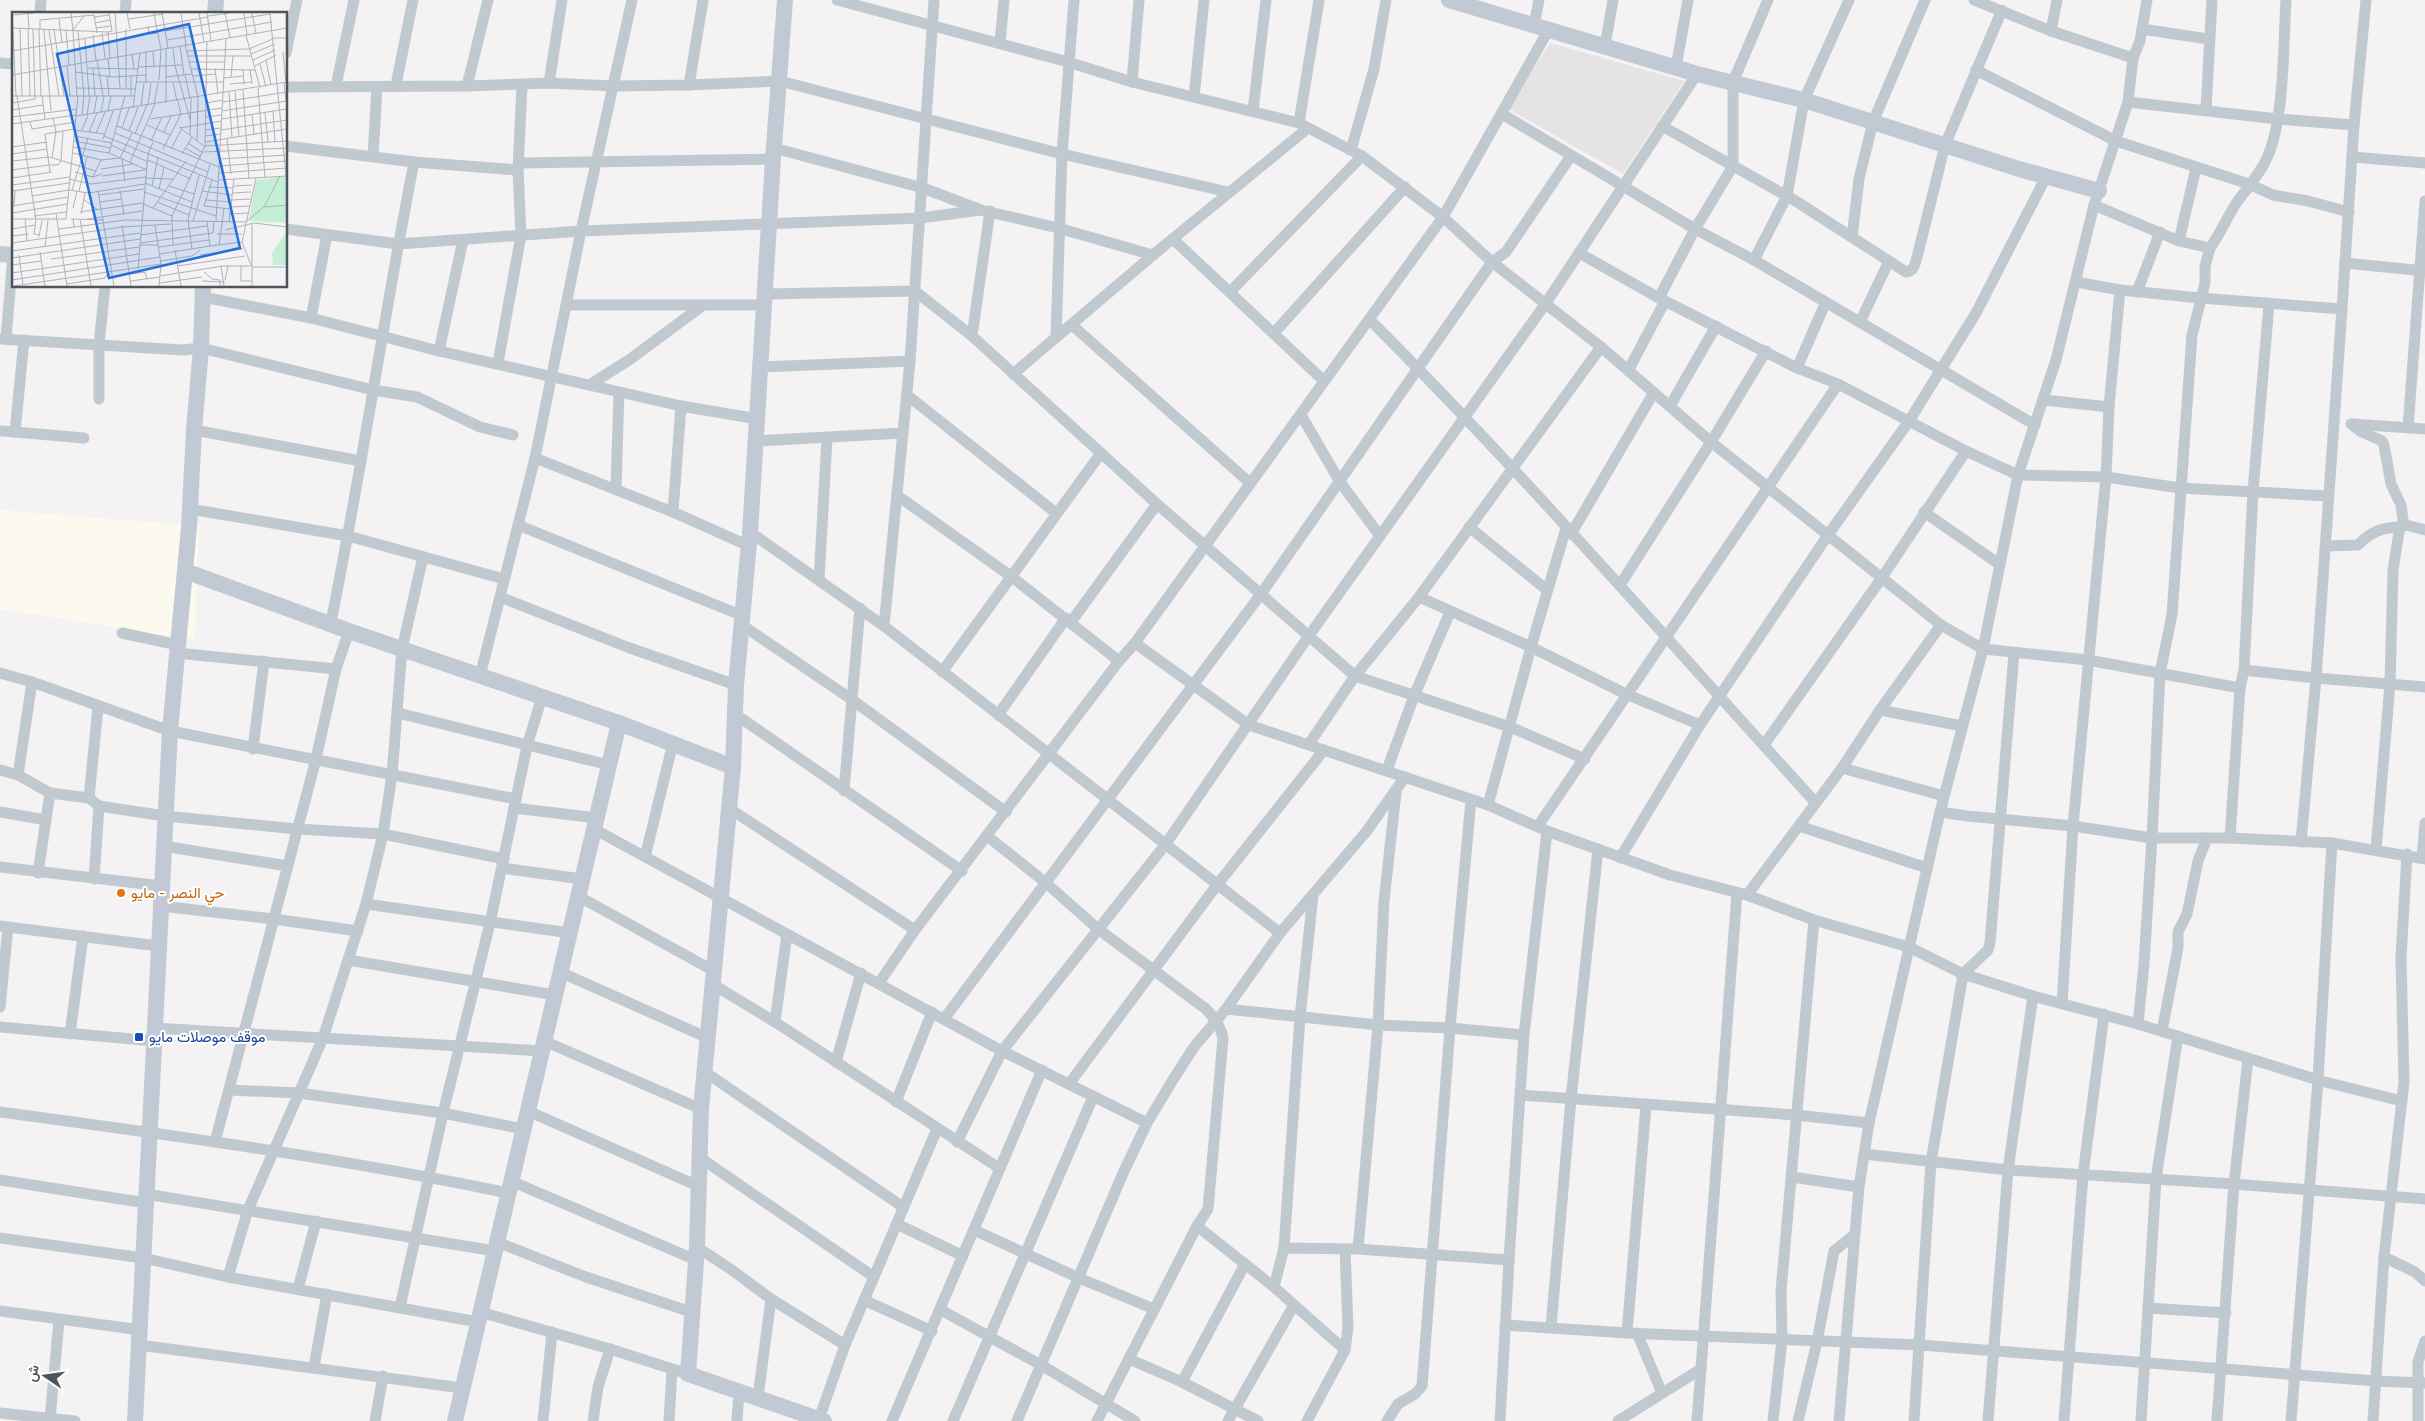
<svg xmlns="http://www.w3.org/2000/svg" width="2425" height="1421" font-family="'Nunito Sans',Vazirmatn,sans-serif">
	<rect width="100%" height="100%" fill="#f4f2f2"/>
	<polygon fill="#fcf9ef" points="0,510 199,526 195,640 0,609"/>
	<polygon fill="#e5e3e4" points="1550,43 1684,81 1623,174 1507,108"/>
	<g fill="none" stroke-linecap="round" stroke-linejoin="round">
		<g stroke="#c1c9d0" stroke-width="11">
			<polyline points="837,0 1068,62 1132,82 1299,123 1362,156 1443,217 1492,262 1601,347 1711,442 1941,625 1983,649 2088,660 2240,688"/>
			<polyline points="1974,0 2051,31 2133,58"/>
			<polyline points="40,14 41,0"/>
			<polyline points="125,14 126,0"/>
			<polyline points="1534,25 1539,0"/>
			<polyline points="2142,29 2208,39"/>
			<polyline points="2051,31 2057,0"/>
			<polyline points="1000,43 1004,0"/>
			<polyline points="1605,46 1613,0"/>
			<polyline points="286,53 297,0"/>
			<polyline points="0,63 14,64"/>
			<polyline points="1676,67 1688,0"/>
			<polyline points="1976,70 2116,141 2249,184 2273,195 2308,201 2349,212"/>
			<polyline points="1132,82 1139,0"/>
			<polyline points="549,83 562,0"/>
			<polyline points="396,85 413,0"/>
			<polyline points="689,85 703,0"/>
			<polyline points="336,86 354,0"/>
			<polyline points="467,86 488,0"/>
			<polyline points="286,87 467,86 549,83 612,86 689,85 780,81 1062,154 1228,192"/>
			<polyline points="1194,97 1204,0"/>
			<polyline points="2128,102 2278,119 2354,125"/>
			<polyline points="2206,109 2212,0"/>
			<polyline points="1253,111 1266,0"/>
			<polyline points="1502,114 1695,229 1754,260 2035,425"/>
			<polyline points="1299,123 1319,0"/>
			<path d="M 1662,126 L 1794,200 L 1906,272 C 1913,271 1914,267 1916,261 L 1945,145 L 2002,10"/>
			<polyline points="286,146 414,162 518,170"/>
			<polyline points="774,148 923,188 981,210 1058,228 1153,255"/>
			<polyline points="1351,150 1374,69 1386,0"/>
			<polyline points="373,156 377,87"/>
			<polyline points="2352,157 2425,163"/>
			<polyline points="519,163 773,159"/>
			<polyline points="2094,205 2179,241 2210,248 2205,266 2205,283 2192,335 2172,615 2160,673 2152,838 2144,964 2138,1024"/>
			<polyline points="286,229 398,244 581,231 920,218 981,210"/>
			<polyline points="1852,237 1859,179 1873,122 1925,0"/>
			<polyline points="1173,239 1324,381"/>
			<polyline points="2179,241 2196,168"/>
			<path d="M 2210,248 C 2221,233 2227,217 2237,202 C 2247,188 2260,174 2267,158 C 2285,118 2283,45 2286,0"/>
			<polyline points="1579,253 1659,298 1797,368 1838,384 1966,451 2018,475 2106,477 2180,488 2328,496"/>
			<polyline points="1754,260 1787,196 1804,100 1849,0"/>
			<polyline points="2345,263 2425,271"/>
			<polyline points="2076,282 2120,290 2200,298 2342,309 2316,678 2301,842"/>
			<polyline points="1230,292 1362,156"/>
			<polyline points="2137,292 2160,232"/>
			<polyline points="766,294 915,291 972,336 1157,504 1355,676 1510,727 1585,759"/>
			<polyline points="203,297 311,318 439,351 681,406 758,419"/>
			<polyline points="1659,298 1695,229 1733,166 1733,82 1768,0"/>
			<polyline points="567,305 764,305"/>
			<polyline points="2342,309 2354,125 2366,0"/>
			<polyline points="311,318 327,235"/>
			<path d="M 1370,320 C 1525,475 1668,641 1816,803"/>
			<polyline points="1860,322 1889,261"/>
			<polyline points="1072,325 1250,483"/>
			<polyline points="1274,333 1405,187"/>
			<polyline points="972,336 990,211"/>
			<polyline points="1056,337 1062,154 1074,0"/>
			<polyline points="0,339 183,350 201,348 373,390 417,397 480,427 513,435"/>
			<polyline points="6,339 13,255"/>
			<polyline points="439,351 463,240"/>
			<polyline points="498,363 521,235 518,170 522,85"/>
			<polyline points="761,367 910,361"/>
			<polyline points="1797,368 1825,304"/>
			<polyline points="1628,371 1665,301"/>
			<polyline points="1013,374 1153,255 1308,128"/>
			<polyline points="591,384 629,360 702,306"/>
			<polyline points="907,395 1056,513"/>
			<polyline points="99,399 99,345 105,286"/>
			<polyline points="2044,400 2109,407"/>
			<polyline points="1670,406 1716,326"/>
			<polyline points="1301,415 1340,482 1380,536"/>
			<polyline points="2351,424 2360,431 2382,441 2384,445 2391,484 2401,505 2403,520 2399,532 2393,570 2390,684 2376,850"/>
			<polyline points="2353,424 2425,429"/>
			<polyline points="2408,428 2425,201"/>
			<polyline points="194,430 361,461"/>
			<polyline points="0,431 15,432 24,340"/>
			<polyline points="15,432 84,438"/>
			<polyline points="755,441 903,433"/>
			<polyline points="535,458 673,512 749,546"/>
			<polyline points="616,489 619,392"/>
			<polyline points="898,496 1012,577 1119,661"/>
			<polyline points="190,509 348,536 504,579"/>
			<polyline points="673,512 681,406"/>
			<polyline points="1924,512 1999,564"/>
			<polyline points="2402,524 2425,530"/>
			<polyline points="518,525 743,616"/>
			<polyline points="1469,527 1547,590"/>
			<polyline points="750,532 884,626 1280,933"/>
			<polyline points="1571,534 1653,394"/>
			<path d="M 2326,546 L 2358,545 C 2370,532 2383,527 2401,527"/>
			<polyline points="819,580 827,439"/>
			<polyline points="1620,585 1711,442 1766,351"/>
			<polyline points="500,597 627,647 736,685"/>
			<polyline points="1419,597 1531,647 1626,694 1700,725"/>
			<path d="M 331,622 C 362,469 384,315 414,162"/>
			<polyline points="1071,622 1157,504"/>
			<polyline points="742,625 851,699 1006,812"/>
			<polyline points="884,626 910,361 934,0"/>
			<polyline points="122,633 178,645"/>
			<polyline points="1135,643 1249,725 1488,805 1547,831 1670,875 1747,895 1814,920 1909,947 1963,974 2033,996 2138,1024 2325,1082 2402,1101"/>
			<polyline points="177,653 336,669"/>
			<polyline points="2244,670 2316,678 2425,687"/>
			<polyline points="942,672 1101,453"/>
			<polyline points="0,673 32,682 170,731 516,799"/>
			<polyline points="480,676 535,458 581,231 632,0"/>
			<polyline points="1880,710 1962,726"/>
			<polyline points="398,713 609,765"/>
			<polyline points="735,714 962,871"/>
			<polyline points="998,715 1066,618"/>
			<polyline points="1309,744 1355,676 1419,597 1601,347"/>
			<polyline points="1764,745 1881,579 1966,451"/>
			<polyline points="253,749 264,661"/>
			<polyline points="1842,768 1944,796"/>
			<polyline points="0,770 18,775 50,793 89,798 99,806 165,816 297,829 383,834 504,859"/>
			<polyline points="1387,770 1414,696 1450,612"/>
			<polyline points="18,775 32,682"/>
			<polyline points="844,791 860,608"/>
			<polyline points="89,798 98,707"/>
			<polyline points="1488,805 1531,647 1566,528"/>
			<polyline points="514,808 597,818"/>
			<polyline points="730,809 915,930"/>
			<polyline points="0,812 46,820"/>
			<polyline points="1940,812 1967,816 2073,826 2152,838 2230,838 2332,843 2425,859"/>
			<polyline points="1538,826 1838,384"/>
			<polyline points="1799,826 1927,868"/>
			<polyline points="594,829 1002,1051 1147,1123"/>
			<path d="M 987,836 L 1045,882 L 1098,929 L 1206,1009 C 1215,1019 1221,1026 1223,1039 L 1209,1198 L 1208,1209 L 1197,1226 L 1274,1287 L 1345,1350"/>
			<polyline points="2230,838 2240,688 2244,670 2253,491 2269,304"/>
			<polyline points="163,846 288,866"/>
			<polyline points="645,857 673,743"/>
			<polyline points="1620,858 1700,725 1828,535 1909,421 1976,313 2046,177"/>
			<polyline points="2422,858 2425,823"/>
			<polyline points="0,867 162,886"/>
			<polyline points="502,868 582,879"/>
			<polyline points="38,873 50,793"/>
			<polyline points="94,879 99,806"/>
			<polyline points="1747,895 1842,768 1880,710 1941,625"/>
			<polyline points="578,896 714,971"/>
			<polyline points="366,904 570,933"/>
			<polyline points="161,906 274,919 358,931"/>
			<polyline points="0,926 158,946"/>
			<polyline points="348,960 555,995"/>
			<polyline points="560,972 708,1038"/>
			<polyline points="879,983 915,930 1119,661 1135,643 1443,217 1549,29"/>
			<polyline points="714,985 775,1022 999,1168"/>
			<polyline points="2062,1004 2073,826 2106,477 2109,407 2120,290"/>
			<polyline points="0,1007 8,927"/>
			<polyline points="1226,1009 1378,1025 1450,1028 1524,1035"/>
			<polyline points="944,1019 1261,594 1492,262 1506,252 1571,156"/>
			<polyline points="775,1022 787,934"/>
			<polyline points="0,1027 154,1041"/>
			<polyline points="154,1028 542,1051"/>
			<polyline points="2162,1031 2178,948 2178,932 2187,914 2198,861 2207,838"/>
			<polyline points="70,1034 83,936"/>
			<polyline points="544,1041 701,1109"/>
			<polyline points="836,1062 861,973"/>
			<polyline points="705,1072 903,1207"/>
			<polyline points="1069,1084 1217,885 1324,750"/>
			<polyline points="230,1090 299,1093 443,1113 523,1129"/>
			<polyline points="1521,1095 1796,1115 1869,1123"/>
			<polyline points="896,1102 932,1012"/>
			<polyline points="528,1111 698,1186"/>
			<path d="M 0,1112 C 170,1135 340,1158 508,1193"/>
			<polyline points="215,1142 316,759 336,669 349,631"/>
			<polyline points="957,1142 1002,1051 1165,845 1308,637 1546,303 1697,74"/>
			<polyline points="1864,1154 2008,1170 2234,1184 2425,1199"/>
			<polyline points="699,1157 874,1277"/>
			<polyline points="1792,1177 1859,1187"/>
			<polyline points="0,1180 146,1203"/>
			<polyline points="511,1181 696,1260"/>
			<polyline points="146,1194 495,1251"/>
			<polyline points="897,1224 963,1256"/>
			<polyline points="974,1230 1079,1278 1154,1309"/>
			<polyline points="0,1238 143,1258 228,1277 478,1322"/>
			<polyline points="497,1242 586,1277 691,1312"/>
			<polyline points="697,1247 732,1270 771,1299 845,1345"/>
			<polyline points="1284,1248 1300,1017 1313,895"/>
			<polyline points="1358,1249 1378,1025 1384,901 1396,793"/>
			<polyline points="2384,1257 2415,1272 2425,1281"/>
			<polyline points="228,1277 248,1210 323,1038 366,904 383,834 392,775 402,649 423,557"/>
			<polyline points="1274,1287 1284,1248 1358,1249 1509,1260"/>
			<polyline points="298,1289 316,1221"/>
			<polyline points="864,1300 932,1331"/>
			<polyline points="400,1307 443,1113 490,923 527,746 542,697"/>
			<polyline points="2148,1308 2226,1313"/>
			<polyline points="941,1310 1041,1365 1135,1421"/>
			<polyline points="0,1311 141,1330"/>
			<polyline points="480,1312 610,1349 688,1374"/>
			<polyline points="1505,1325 1627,1333 1920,1345 2376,1381 2425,1383"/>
			<polyline points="1551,1327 1571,1099 1598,849"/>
			<polyline points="1627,1333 1646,1105"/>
			<polyline points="1637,1333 1662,1393"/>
			<polyline points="139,1345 462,1388"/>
			<polyline points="1129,1359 1182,1382 1258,1421"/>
			<polyline points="314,1367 327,1294"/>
			<polyline points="1182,1382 1245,1264"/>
			<polyline points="758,1397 771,1299"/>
			<polyline points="0,1413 75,1421"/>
			<polyline points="50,1419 59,1320"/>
			<polyline points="819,1419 845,1345 937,1129"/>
			<polyline points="375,1421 383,1376"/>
			<polyline points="543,1421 552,1332"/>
			<polyline points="593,1421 598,1387 610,1349"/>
			<polyline points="669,1421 672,1370"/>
			<polyline points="737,1421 739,1391"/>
			<polyline points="892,1421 1042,1070"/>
			<polyline points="953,1421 1093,1097"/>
			<polyline points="1017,1421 1124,1171 1147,1123 1174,1078 1194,1047 1226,1009 1280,933 1366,832 1405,777"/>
			<polyline points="1097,1421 1197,1226"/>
			<polyline points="1228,1421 1294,1305"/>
			<polyline points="1307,1421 1345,1350 1348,1328 1345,1249"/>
			<polyline points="1387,1421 1398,1404 1415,1394 1422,1386 1450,1028 1471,800"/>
			<polyline points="1500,1421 1509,1260 1524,1035 1547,831"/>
			<polyline points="1618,1421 1701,1369"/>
			<polyline points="1697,1421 1737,893"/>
			<polyline points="1773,1421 1782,1340 1781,1291 1814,920"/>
			<polyline points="1798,1421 1817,1342 1834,1251 1854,1235"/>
			<polyline points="1839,1421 1859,1187 1869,1123 1940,812 1983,649 2018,475 2056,360 2094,205 2128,102 2133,58 2140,41 2147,0"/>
			<polyline points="1914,1421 1931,1162 1963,974 1988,950 1990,943 2014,653"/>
			<polyline points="1988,1421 2008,1170 2033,996"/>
			<polyline points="2064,1421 2083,1175 2104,1014"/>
			<polyline points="2141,1421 2156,1179 2178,1036"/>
			<polyline points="2217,1421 2234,1184 2248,1059"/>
			<polyline points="2291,1421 2318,1079 2332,843"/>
			<polyline points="2373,1421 2384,1257 2404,1082 2401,958 2407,854"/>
			<polyline points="2418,1421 2418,1362 2425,1341"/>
		</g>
		<g stroke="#c1cad4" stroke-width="16">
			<polyline points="785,0 773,159 750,532 736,685 733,767 701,1109 697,1247 688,1374 824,1421"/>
			<polyline points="1449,0 1697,74 1804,100 2019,169 2099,191"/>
			<polyline points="215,14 216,0"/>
			<polyline points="0,254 14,255"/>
			<polyline points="185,571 349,631 619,723 733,767"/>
			<polyline points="135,1421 170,731 189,527 194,430 201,348 203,286"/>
			<polyline points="455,1421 619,723"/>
		</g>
	</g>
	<circle fill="#e8710a" stroke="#fff" stroke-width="2" cx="121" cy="893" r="5"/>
	<rect fill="#1a4fb4" stroke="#fff" stroke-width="2" x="134" y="1032" width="10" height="10" rx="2.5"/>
	<g text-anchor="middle" stroke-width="4" stroke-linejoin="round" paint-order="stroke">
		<g font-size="15" fill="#c56008" stroke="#fff" text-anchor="start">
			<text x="131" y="898">حي النصر - مايو</text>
		</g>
		<g font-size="15" fill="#164399" stroke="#fff" text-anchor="start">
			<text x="149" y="1042">موقف موصلات مايو</text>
		</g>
	</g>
	<g transform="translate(12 12)">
		<rect width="275" height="275" fill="#f4f2f2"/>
		<path d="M 275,164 L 275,211 L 237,209 L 244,168 ZM 275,219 L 275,253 L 261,253 L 260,241 Z" fill="#c4eed6"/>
		<path fill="none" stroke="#b0b3b7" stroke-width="1" d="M 0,1 L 4,84M 59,1 L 61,18M 103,1 L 108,76M 115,1 L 118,17M 142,1 L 149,38 L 147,68M 150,1 L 156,36M 169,1 L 174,33M 187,1 L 192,30M 195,1 L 199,29M 213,1 L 218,26M 232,1 L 235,23M 240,1 L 244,22M 258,1 L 274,164M 16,2 L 17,17M 1,3 L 22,1M 82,3 L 85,21M 196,4 L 217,1M 82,5 L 97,3M 47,7 L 50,31M 117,7 L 151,2M 83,11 L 98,8M 136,14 L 137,22 L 146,21M 0,16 L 96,20 L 100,19 L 97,1M 8,16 L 10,84M 84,16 L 99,14M 16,17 L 18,84M 27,17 L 29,84M 28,17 L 28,8 L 82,3M 32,18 L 39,99M 37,18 L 47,84M 42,18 L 52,84M 54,18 L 57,53M 61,18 L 72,4M 61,19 L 65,84M 66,19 L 69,51M 153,19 L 258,2M 96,20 L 98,46M 90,21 L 93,46M 81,23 L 84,48M 234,23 L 248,76M 73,27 L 77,84M 155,28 L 260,10M 173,33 L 186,85 L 185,129M 168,34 L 172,63M 161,36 L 163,54 L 178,107M 154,37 L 154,91M 0,39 L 196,5M 141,39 L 142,55M 174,39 L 237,37 L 263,26 L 275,26M 134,40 L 134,71M 271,40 L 274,71M 120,42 L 122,57M 239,42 L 263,32M 176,44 L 240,44M 96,46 L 98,65M 85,48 L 91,84M 241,48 L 263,38M 254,48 L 259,73M 177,50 L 212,50M 69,51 L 72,84M 248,52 L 254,75M 55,53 L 58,84M 243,54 L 264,43M 126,55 L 170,53M 76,56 L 126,57M 81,56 L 83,84M 203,56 L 206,82M 179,57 L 243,58M 231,57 L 232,73M 238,57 L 240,72M 64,60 L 101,65 L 134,63M 0,63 L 275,16M 173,63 L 178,86M 95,64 L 97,84M 181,64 L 204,62M 154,65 L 180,62M 219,65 L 221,44M 211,66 L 232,64M 124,70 L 211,70M 161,71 L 165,89M 272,71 L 274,89M 218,72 L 240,70M 64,76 L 124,77M 114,76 L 114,17M 246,76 L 253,166M 231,78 L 237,166M 223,79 L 227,125M 217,80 L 220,126M 0,84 L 123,84M 5,84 L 24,208 L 22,222 L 28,223M 30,84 L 33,107M 119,84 L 119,64M 211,90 L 275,80M 0,91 L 23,87 L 21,17M 194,91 L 211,88M 142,92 L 146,71M 136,93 L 139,71M 129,94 L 132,71M 121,96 L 128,41M 0,98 L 31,93M 96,99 L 99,84M 210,99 L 275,89M 261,99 L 263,130M 89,100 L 92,84M 253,100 L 256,130M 82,101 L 85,84M 70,103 L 72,84M 75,103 L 78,84M 240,103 L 242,122M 64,104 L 275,70M 0,105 L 65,97M 194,105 L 210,103M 138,107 L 210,96M 210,107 L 275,97M 18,110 L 20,117 L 64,110M 0,112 L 64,103M 135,113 L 158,123M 105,114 L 207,155M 167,115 L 193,135M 110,116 L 117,96M 168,116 L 210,109M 63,118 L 92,122M 70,118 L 76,103M 193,118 L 209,116M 209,118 L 275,108M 117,119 L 126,95M 77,120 L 85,101M 152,120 L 159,104M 84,121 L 93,100M 103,121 L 196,160M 123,122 L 135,93M 178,123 L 179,86M 62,124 L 100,131M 92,124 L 206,170M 193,124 L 209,122M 91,127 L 101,99M 215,127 L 219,162M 62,129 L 99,136M 139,129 L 150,105M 193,130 L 275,117M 176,131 L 191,141M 99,133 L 136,150M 193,134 L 275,129M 0,135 L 35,130M 61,135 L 97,141 L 135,158M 173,136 L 189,145M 151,137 L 169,102 L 166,89M 159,137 L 169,118M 192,140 L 275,136M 61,141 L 89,148M 97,141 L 113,84M 0,142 L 35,137M 170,142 L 180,125M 40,146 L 44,120 L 41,106M 110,146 L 113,170M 207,147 L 275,143M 136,148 L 179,167M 0,149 L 37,145 L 84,159M 118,150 L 143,92M 207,154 L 275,149M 89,157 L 121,152M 0,158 L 37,153 L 33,122 L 63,117M 38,160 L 37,153 L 46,153 L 49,149 L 51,119M 63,160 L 81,165 L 90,162M 207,161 L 275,156M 90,164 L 133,158M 81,165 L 89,148 L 108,146 L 120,121M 0,166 L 40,160M 134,166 L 161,167M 57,167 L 79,172 L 134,165M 200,168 L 192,194 L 218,197M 206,168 L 275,164M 133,171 L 180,190M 0,173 L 58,165M 140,174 L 146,145M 157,174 L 182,182M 221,174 L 240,173M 196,175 L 221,176M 147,177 L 152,155M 60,178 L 76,126M 108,178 L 112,203M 0,179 L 57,171M 67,179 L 75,145M 86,179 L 102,274M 190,179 L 220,183M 132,180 L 204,204M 220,181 L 239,180M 87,183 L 132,177M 20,184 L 57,178 L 76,181 L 133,172M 71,187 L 86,198M 194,188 L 219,190M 219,188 L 239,187M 88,190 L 110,187M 145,190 L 177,203M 131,192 L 160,204M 0,194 L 56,185M 2,194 L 3,179M 219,195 L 238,194M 252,195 L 268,164M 61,196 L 65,179M 141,196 L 174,149M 68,200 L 131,191M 0,201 L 55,192M 44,201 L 55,274M 69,202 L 73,181M 217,202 L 237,201M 22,204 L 55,200M 0,207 L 54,207 L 66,84M 13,207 L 15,229M 59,207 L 92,208M 61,207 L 62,215 L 113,208 L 235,210M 68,207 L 79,274M 75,207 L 130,199M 181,209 L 198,153M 204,209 L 214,26M 235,209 L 252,195 L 275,193M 217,210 L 222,167M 240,212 L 240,274M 110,213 L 119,274M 143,213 L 149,252 L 147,274M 0,217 L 23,213M 46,217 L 62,215M 213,218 L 242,211 L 275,215M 205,222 L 230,222M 128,223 L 195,214M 0,224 L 17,222M 27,225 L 30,208M 230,230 L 239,253M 0,231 L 110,215 L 159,212M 128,231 L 201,221 L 202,209M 127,233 L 146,233M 161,233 L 160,204 L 193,134 L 195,29M 207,233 L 212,196M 33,234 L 36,208M 198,234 L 230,230 L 244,166M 147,235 L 197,228M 180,237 L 176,208 L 187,163M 163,238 L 169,274M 0,239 L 128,221M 28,240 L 33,274M 148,242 L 198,234 L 195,209M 7,243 L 11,273M 188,243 L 231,237M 0,246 L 128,227M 39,247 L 127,235M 149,249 L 180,244 L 188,238M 0,253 L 29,249M 229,253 L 229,269 L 240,269M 149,254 L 165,251M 165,254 L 233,244M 209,254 L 212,274M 240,255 L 275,255M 126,257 L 136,142 L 141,130M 192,260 L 200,267 L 208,268 L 208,274M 0,261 L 127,242M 167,261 L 211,254 L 239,254M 110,263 L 133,260 L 135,267M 148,264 L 166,261M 0,268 L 148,245M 213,268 L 216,253M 119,269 L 148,265M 190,269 L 213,270M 148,271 L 190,265M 55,272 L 93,266 L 96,261M 2,274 L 149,252"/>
		<path fill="#246edd" fill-opacity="0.15" stroke="#246edd" stroke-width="2.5" d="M 177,12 L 228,236 L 97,266 L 45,42 Z"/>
		<rect width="275" height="275" fill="none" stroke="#4b555f" stroke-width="2.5"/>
	</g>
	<g transform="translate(45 1376) rotate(283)" stroke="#ffffff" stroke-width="4" paint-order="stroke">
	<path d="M0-4L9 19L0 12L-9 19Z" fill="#4b555f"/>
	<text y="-8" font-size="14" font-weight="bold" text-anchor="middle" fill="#4b555f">ش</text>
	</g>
</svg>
